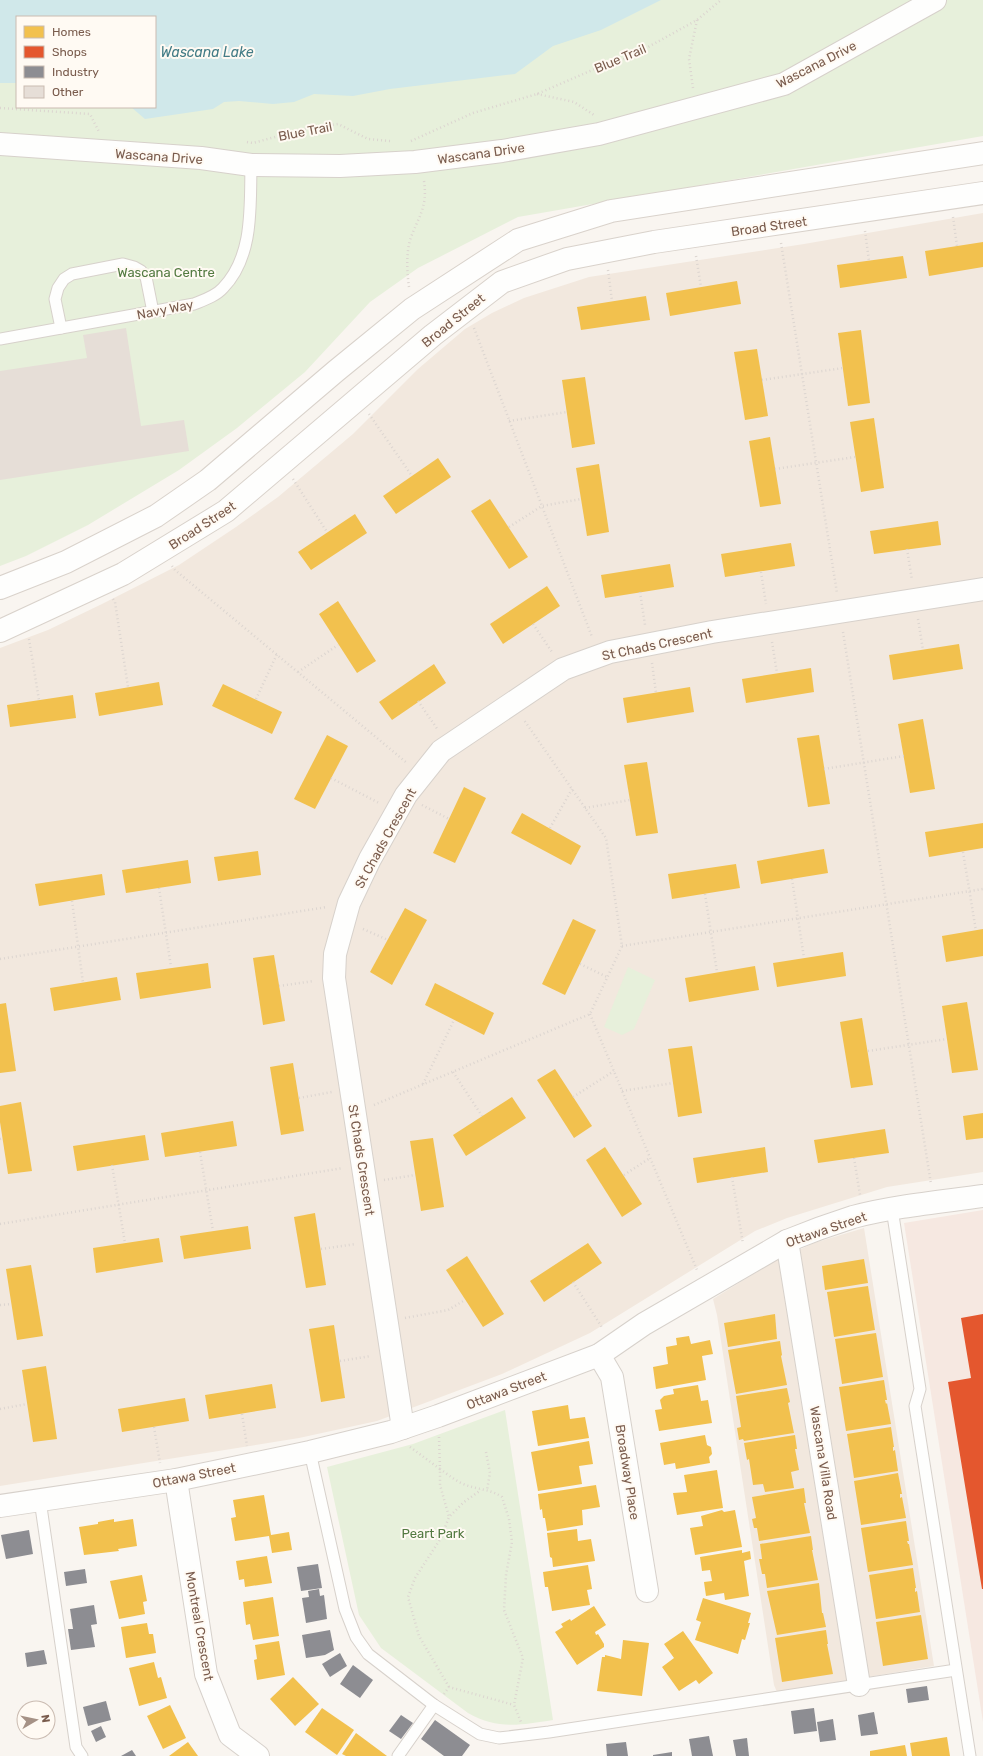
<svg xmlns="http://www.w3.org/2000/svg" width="983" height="1756" font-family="Rubik,sans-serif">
	<rect width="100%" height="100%" fill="#f9f5f0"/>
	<g fill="#f2e8de">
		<polygon points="983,213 983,1172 887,1187 787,1218 755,1231 590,1333 502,1374 377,1421 299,1438 0,1486 0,648 48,630 102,604 179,565 236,527 278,497 353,434 418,369 465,329 492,313 524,298 589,277 804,244"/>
		<polygon points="864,1228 934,1666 777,1692 774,1685 717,1315 713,1299 771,1263 814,1243"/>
	</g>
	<polygon fill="#f6e8e1" points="983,1210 983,1722 904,1223"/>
	<g fill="#e7f0db" fill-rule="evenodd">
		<path d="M 0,0 L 983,0 L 983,136 L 518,217 L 418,268 L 370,302 L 305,372 L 237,428 L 179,470 L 88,525 L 26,556 L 0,566 ZM 17,17 L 155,17 L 155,107 L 17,107 Z"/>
		<polygon points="628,967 655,980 634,1029 622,1035 604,1027"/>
		<path d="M 505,1410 L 553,1720 C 520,1725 498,1730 468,1713 L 381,1648 L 359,1615 L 327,1467 L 413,1444 Z"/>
	</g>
	<polygon fill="#d0e8ea" points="0,0 661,0 601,30 553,46 515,74 390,89 353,96 314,94 294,102 273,104 239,101 224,102 213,109 145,119 131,107 155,107 155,17 17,17 17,83 0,83"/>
	<g fill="#f2c14e">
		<polygon points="983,242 983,267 929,276 925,251"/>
		<polygon points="903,256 907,278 840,288 837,265"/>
		<polygon points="737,281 741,304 670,316 666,293"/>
		<polygon points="646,296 650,320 581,330 577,307"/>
		<polygon points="861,330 870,403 848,406 838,333"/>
		<polygon points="757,349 768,416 745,420 734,352"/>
		<polygon points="585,377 595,444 572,448 562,380"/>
		<polygon points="874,418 884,488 861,492 850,422"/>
		<polygon points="770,437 781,504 760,507 749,441"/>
		<polygon points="438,458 451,477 396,514 383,496"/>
		<polygon points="599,464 609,532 587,536 576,468"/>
		<polygon points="490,499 528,557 509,569 471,511"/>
		<polygon points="355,514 367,533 311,570 298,552"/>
		<polygon points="938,521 941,545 874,554 870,531"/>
		<polygon points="791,543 795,566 725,577 721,554"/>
		<polygon points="670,564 674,587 605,598 601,575"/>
		<polygon points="547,586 560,606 503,644 490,624"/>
		<polygon points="338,601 376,661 357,673 319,614"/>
		<polygon points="959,644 963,669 893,680 889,655"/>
		<polygon points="434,664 446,683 392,720 379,702"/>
		<polygon points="811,668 814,692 746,703 742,679"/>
		<polygon points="159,682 163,705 99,716 95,693"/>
		<polygon points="223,684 282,712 272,734 212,706"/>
		<polygon points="690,687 694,712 627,723 623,698"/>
		<polygon points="73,695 76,718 10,727 7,705"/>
		<polygon points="923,719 935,789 910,793 898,724"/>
		<polygon points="327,735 348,746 315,809 294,799"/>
		<polygon points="819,735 830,804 808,807 797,738"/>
		<polygon points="647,762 658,833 636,836 624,765"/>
		<polygon points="464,787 486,798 455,863 433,853"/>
		<polygon points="522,813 581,846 571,865 511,833"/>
		<polygon points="983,823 983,848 929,857 925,832"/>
		<polygon points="824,849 828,873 761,884 757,861"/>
		<polygon points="258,851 261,875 218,881 214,857"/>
		<polygon points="188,860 191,883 126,893 122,870"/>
		<polygon points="736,864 740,888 672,899 668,874"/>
		<polygon points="102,874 105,895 39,906 35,884"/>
		<polygon points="405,908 427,920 392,985 370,972"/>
		<polygon points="573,919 596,930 565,995 542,984"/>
		<polygon points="983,929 983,956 946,962 942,936"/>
		<polygon points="843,952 846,976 777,987 773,963"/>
		<polygon points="274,955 285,1021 263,1025 253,958"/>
		<polygon points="208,963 211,988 140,999 136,973"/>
		<polygon points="755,966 759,990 689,1002 685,978"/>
		<polygon points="117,977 121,1000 54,1011 50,988"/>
		<polygon points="435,983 494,1013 484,1035 425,1005"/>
		<polygon points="967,1002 978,1070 952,1073 942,1006"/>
		<polygon points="6,1003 16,1071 0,1073 0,1004"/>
		<polygon points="862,1018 873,1085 851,1088 840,1022"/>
		<polygon points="692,1046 702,1113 678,1117 668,1049"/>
		<polygon points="293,1063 304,1131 281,1135 270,1067"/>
		<polygon points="555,1069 592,1126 574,1138 537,1080"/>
		<polygon points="512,1097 526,1118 466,1156 453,1135"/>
		<polygon points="21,1102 32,1171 8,1174 0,1122 0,1106"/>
		<polygon points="983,1113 983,1138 966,1140 963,1116"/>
		<polygon points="233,1121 237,1146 165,1157 161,1133"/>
		<polygon points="885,1129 889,1153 818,1163 814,1140"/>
		<polygon points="145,1135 149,1160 77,1171 73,1146"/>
		<polygon points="433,1138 444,1207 421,1211 410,1141"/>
		<polygon points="605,1147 642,1204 622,1217 586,1160"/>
		<polygon points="765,1147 768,1172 697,1183 693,1158"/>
		<polygon points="315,1213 326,1285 306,1288 294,1217"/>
		<polygon points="248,1226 251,1249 184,1259 180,1236"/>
		<polygon points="159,1238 163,1262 96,1273 93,1248"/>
		<polygon points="588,1243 602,1263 544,1302 530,1281"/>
		<polygon points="467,1256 504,1314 483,1327 446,1270"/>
		<polygon points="864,1259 868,1283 825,1290 822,1266"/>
		<polygon points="31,1265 43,1336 17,1340 6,1269"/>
		<polygon points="868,1286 875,1330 834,1337 827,1292"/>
		<polygon points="775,1314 777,1339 728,1347 724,1323"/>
		<polygon points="334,1325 345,1398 321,1402 309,1329"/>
		<polygon points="876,1333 883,1377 842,1384 835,1339"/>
		<polygon points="689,1336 691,1344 710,1340 713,1354 702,1356 706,1380 656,1389 653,1367 668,1364 666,1347 677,1345 676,1338"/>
		<polygon points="780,1341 782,1355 781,1356 787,1385 736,1394 728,1350"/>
		<polygon points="46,1366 57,1439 33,1442 22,1370"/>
		<polygon points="884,1380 887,1400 885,1400 886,1404 887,1403 891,1424 846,1431 839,1387"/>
		<polygon points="272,1384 276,1408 209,1419 205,1395"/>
		<polygon points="698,1385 701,1401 708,1400 712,1423 659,1431 655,1410 662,1409 660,1400 664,1396 674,1394 673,1389"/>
		<polygon points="787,1388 790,1402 788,1403 794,1433 744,1441 743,1439 739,1440 737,1428 741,1427 736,1396"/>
		<polygon points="185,1398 189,1421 122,1432 118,1409"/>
		<polygon points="568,1405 570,1419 585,1417 589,1438 538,1446 532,1411"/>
		<polygon points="891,1427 894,1447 893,1447 893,1451 895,1450 898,1471 854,1478 847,1434"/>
		<polygon points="705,1435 707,1445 711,1447 712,1454 709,1457 710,1463 676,1469 675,1463 664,1465 660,1443"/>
		<polygon points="795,1435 797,1449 795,1449 799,1470 791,1472 794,1488 765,1492 763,1484 753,1485 749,1459 747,1460 744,1443"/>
		<polygon points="589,1441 593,1464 579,1466 582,1484 538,1491 531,1452"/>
		<polygon points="717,1470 723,1508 677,1515 673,1493 687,1492 684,1475"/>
		<polygon points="898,1473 902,1494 900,1494 900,1498 902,1497 906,1518 861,1525 854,1481"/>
		<polygon points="596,1485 600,1507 582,1510 583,1525 547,1531 545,1518 543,1518 542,1509 540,1510 538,1494"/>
		<polygon points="804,1488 806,1503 804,1503 810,1533 759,1541 757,1528 754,1528 752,1519 756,1518 752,1497"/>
		<polygon points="264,1495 271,1535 289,1532 292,1550 272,1553 269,1536 235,1541 231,1518 236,1517 233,1500"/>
		<polygon points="722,1510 724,1512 735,1510 742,1547 695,1555 690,1528 703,1526 701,1516"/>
		<polygon points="114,1519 114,1522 133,1519 137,1546 118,1549 119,1551 84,1555 79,1527 98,1524 98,1522"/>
		<polygon points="906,1521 909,1541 907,1541 908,1544 909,1544 913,1565 868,1572 861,1528"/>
		<polygon points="577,1529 578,1541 591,1539 595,1561 553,1567 552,1558 550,1557 547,1533"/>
		<polygon points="811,1536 813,1550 812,1550 818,1580 767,1588 765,1574 762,1574 759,1559 762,1559 760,1544"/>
		<polygon points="742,1550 742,1553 750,1551 751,1559 744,1561 749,1596 725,1600 724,1593 706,1596 704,1582 712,1581 710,1570 702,1571 700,1557"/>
		<polygon points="267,1556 272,1583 245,1587 244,1579 239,1580 236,1561"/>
		<polygon points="588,1565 592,1589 587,1590 590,1605 552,1611 548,1587 545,1587 543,1572"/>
		<polygon points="913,1568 916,1588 915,1588 915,1592 917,1591 920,1612 876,1619 869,1575"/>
		<polygon points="142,1575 147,1601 143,1602 145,1614 119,1619 110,1581"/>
		<polygon points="819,1583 822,1613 823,1613 826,1627 777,1635 767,1591"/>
		<polygon points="273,1597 279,1636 253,1640 250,1624 246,1625 243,1602"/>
		<polygon points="703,1598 751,1613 748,1623 750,1623 745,1640 742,1639 738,1654 695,1640 701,1622 696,1620"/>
		<polygon points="594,1606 606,1625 595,1632 596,1635 598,1634 604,1644 604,1647 577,1665 555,1632 563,1627 561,1624 570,1619 571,1621"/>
		<polygon points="921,1615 928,1659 883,1666 876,1622"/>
		<polygon points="147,1623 149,1634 153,1634 156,1653 126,1658 121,1627"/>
		<polygon points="826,1630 828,1644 827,1644 833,1674 782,1682 775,1638"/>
		<polygon points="683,1631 713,1673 699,1684 696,1680 679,1691 662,1667 674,1658 664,1644"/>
		<polygon points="623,1640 649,1643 642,1696 597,1691 602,1657 605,1657 605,1655 621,1659"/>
		<polygon points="279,1641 285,1675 257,1680 254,1660 257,1659 255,1645"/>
		<polygon points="154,1662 158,1678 161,1677 167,1698 139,1706 129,1668"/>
		<polygon points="293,1677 319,1704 295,1726 270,1699"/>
		<polygon points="170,1705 186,1738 163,1749 147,1716"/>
		<polygon points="322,1708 354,1730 337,1755 305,1732"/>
		<polygon points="356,1733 387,1756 346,1756 342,1754"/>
		<polygon points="947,1737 950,1756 912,1756 910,1743"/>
		<polygon points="188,1742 198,1756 169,1756"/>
		<polygon points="905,1745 907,1756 870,1756 870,1751"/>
	</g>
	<polygon fill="#e4572e" points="983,1314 983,1589 982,1589 948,1382 971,1378 961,1318"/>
	<g fill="#8d8d92">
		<polygon points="29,1530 33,1554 6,1559 1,1535"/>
		<polygon points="318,1564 322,1588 301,1591 297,1567"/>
		<polygon points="85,1569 87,1583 66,1586 64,1572"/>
		<polygon points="319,1589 320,1596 324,1595 327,1619 306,1623 302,1598 309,1597 308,1591"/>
		<polygon points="94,1605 97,1624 91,1625 95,1647 71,1650 68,1629 73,1629 70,1609"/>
		<polygon points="330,1630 334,1650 325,1655 306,1658 302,1635"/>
		<polygon points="44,1650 47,1664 27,1667 25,1653"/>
		<polygon points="340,1653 347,1666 330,1677 322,1664"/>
		<polygon points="353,1665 373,1680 360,1698 340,1684"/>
		<polygon points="927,1686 929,1700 908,1703 906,1689"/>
		<polygon points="106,1701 111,1720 88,1726 83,1707"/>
		<polygon points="814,1708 817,1731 794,1734 791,1711"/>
		<polygon points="874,1712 878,1734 861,1736 858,1715"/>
		<polygon points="401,1715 413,1723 401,1739 389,1731"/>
		<polygon points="833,1719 836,1740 820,1742 817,1722"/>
		<polygon points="435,1720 470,1745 462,1756 444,1756 421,1739"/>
		<polygon points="101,1726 106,1737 96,1742 91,1731"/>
		<polygon points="709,1736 713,1756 692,1756 689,1739"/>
		<polygon points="747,1738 749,1756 736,1756 733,1740"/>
		<polygon points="626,1742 628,1756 607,1756 606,1744"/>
		<polygon points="132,1750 136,1756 121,1756"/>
		<polygon points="672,1752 672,1756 653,1756 653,1755"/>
	</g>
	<polygon fill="#e6ded7" points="126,328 141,426 184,420 189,451 0,480 0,371 87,358 83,335"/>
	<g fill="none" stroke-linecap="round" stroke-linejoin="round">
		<g stroke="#d7d1cb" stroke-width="13">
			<g id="service">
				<polyline points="61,328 55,299 58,288 64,279 72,274 123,264 134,267 141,271 146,277 153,312"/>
				<path d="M 0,339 L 194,304 C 204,300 216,296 223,288 C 254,256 250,206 251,165"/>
				<polyline points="892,1209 920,1389 915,1406 970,1756"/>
				<polyline points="310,1452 345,1609 356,1637 368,1654 434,1705 480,1734 499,1738 549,1732 956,1670"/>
				<polyline points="40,1500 76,1747 82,1756"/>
				<polyline points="398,1756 434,1705"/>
			</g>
		</g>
		<g stroke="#d7d1cb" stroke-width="24">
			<g id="minor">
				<polyline points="0,144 201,158 251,165 340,166 415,162 502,151 599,134 784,84 935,0"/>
				<polyline points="787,1241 859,1685"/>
				<polyline points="599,1355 612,1377 647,1591"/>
				<polyline points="403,1428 334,978 335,954 349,903 370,859 406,795 441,751 563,669 610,652 712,632 983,589"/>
				<polyline points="176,1480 206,1674 230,1735 258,1756"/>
				<path d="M 0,1506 L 176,1480 L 310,1452 L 391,1432 L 438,1416 L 599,1355 L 644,1324 L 787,1241 C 809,1232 831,1224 853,1217 C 895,1206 940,1202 983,1196"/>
			</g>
		</g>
		<g stroke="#d9d2cb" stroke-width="24">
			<g id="secondary">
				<polyline points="0,588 66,562 156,516 208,480 336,371 412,309 518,240 611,211 983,153"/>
				<polyline points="0,631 123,574 226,511 433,335 502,282 567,259 654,242 983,193"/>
			</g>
		</g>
		<g stroke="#dcd5d0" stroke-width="2.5" stroke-dasharray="1 3" stroke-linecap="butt">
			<polyline points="693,88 689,59 697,20"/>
			<polyline points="537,94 574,102 594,115"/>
			<polyline points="0,108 90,114 99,132"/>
			<polyline points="411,141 473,113 537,94 597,68 630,57 697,20 721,0"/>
			<polyline points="247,142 253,143 308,128 338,124 368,139 390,141"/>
			<polyline points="953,217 957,246"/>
			<polyline points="865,231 869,261"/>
			<polyline points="781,243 837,593"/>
			<polyline points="696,256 701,287"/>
			<polyline points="608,270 612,301"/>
			<path d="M 409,287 C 407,272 406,255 410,240 C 418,217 428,208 424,181"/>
			<polyline points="474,328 592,637"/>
			<polyline points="762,380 843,368"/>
			<polyline points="369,414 412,476"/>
			<polyline points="509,421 567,412"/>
			<polyline points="775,469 855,457"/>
			<polyline points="293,479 327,532"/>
			<polyline points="509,527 542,506 581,499"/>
			<polyline points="907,549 912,580"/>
			<polyline points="172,566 175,570 407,763"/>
			<polyline points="761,572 766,604"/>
			<polyline points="640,592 645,625"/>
			<polyline points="113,599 115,602 128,687"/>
			<polyline points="918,619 923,650"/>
			<polyline points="533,624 552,652"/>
			<polyline points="843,632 931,1184"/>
			<polyline points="29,639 39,700"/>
			<polyline points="772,642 777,673"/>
			<polyline points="652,663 656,693"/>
			<polyline points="298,672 338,645"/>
			<polyline points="256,699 277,654"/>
			<polyline points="418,701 438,730"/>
			<polyline points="824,769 904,756"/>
			<polyline points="331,778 379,803"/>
			<polyline points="422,805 449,819"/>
			<polyline points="585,808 630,800"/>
			<polyline points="550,828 572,789"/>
			<polyline points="963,852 976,931"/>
			<polyline points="792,879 804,958"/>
			<polyline points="159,888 171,967"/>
			<polyline points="705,894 717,972"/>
			<polyline points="72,901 83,983"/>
			<polyline points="363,929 388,940"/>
			<polyline points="622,946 983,889"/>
			<polyline points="0,959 327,907"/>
			<polyline points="580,964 607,977"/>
			<polyline points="279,986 314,981"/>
			<polyline points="590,1014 697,1270"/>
			<polyline points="868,1051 947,1039"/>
			<polyline points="453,1072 482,1116"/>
			<polyline points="423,1084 454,1020"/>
			<polyline points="622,1091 673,1083"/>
			<polyline points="573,1097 614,1071"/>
			<polyline points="299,1098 332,1092"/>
			<polyline points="374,1105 590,1014 622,946 606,838 524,720"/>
			<polyline points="0,1139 3,1138"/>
			<polyline points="200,1152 213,1231"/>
			<polyline points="854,1158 860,1195"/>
			<polyline points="112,1165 125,1243"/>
			<polyline points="624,1175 650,1158"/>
			<polyline points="732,1177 743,1244"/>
			<polyline points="384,1180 415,1175"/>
			<polyline points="0,1224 343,1168"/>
			<polyline points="321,1249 356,1244"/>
			<polyline points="573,1282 603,1329"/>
			<polyline points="0,1305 11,1304"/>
			<polyline points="405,1318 448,1310 465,1300"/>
			<polyline points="340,1361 371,1356"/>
			<polyline points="0,1409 27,1404"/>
			<polyline points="242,1414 247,1446"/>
			<polyline points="154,1427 160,1463"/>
			<path d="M 439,1437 L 440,1469 C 446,1473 453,1479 461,1483 C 475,1490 489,1488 502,1497 L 509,1519 L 512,1542 L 506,1575 L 504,1610 L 523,1658 L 514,1705 L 521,1722"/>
			<polyline points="410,1447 440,1469 440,1485 449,1517"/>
			<polyline points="486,1452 490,1473 487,1490"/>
			<polyline points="449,1687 419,1636 408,1597 415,1578 441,1538 449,1517 464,1502 481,1490"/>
			<polyline points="444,1694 449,1687 514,1705"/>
		</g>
		<use href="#service" stroke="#fefefd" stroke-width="11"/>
		<use href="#minor" stroke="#fefefd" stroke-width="22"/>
		<use href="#secondary" stroke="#fefefd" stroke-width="22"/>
	</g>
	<g text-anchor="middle" stroke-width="4" stroke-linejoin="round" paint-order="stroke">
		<g font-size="13" fill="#7a5c4d" stroke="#fffaf3">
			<text transform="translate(620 58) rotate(-23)" y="5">Blue Trail</text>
			<text transform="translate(816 64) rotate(-27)" y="5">Wascana Drive</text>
			<text transform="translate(305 131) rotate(-11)" y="5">Blue Trail</text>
			<text transform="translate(481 153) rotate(-8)" y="5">Wascana Drive</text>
			<text transform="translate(159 156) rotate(4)" y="5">Wascana Drive</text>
			<text transform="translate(769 226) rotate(-8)" y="5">Broad Street</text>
			<text transform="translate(165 309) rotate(-11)" y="5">Navy Way</text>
			<text transform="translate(453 320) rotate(-39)" y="5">Broad Street</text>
			<text transform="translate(202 525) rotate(-33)" y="5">Broad Street</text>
			<text transform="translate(657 644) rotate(-12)" y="5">St Chads Crescent</text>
			<text transform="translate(385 838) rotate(-61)" y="5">St Chads Crescent</text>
			<text transform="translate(362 1160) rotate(81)" y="5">St Chads Crescent</text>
			<text transform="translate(826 1229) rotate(-19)" y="5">Ottawa Street</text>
			<text transform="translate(506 1390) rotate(-21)" y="5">Ottawa Street</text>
			<text transform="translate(824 1463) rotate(81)" y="5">Wascana Villa Road</text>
			<text transform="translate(628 1472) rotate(81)" y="5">Broadway Place</text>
			<text transform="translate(194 1475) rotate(-11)" y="5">Ottawa Street</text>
			<text transform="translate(200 1626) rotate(80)" y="5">Montreal Crescent</text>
		</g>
		<g font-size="13" fill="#537a41" stroke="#fffaf3">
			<text x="166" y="277">Wascana Centre</text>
			<text x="433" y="1538">Peart Park</text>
		</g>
		<g font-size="14" font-style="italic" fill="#437c86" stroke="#fffaf3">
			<text x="207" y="57">Wascana Lake</text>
		</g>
	</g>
	<rect x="16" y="16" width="140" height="92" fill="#fffaf3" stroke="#cabbb1"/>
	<rect x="24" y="26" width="20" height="12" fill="#f2c14e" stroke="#cabbb1"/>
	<text x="52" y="36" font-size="12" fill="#7a5c4d">Homes</text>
	<rect x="24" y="46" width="20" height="12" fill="#e4572e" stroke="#cabbb1"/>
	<text x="52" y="56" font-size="12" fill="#7a5c4d">Shops</text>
	<rect x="24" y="66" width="20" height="12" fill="#8d8d92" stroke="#cabbb1"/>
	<text x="52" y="76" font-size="12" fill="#7a5c4d">Industry</text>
	<rect x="24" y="86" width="20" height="12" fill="#e6ded7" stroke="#cabbb1"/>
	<text x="52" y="96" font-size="12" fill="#7a5c4d">Other</text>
	<g transform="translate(36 1720) rotate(81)"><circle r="19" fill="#fffaf3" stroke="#cabbb1"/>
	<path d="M0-3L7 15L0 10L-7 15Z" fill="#a69286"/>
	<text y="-6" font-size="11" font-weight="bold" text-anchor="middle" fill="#7a5c4d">N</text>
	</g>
</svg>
